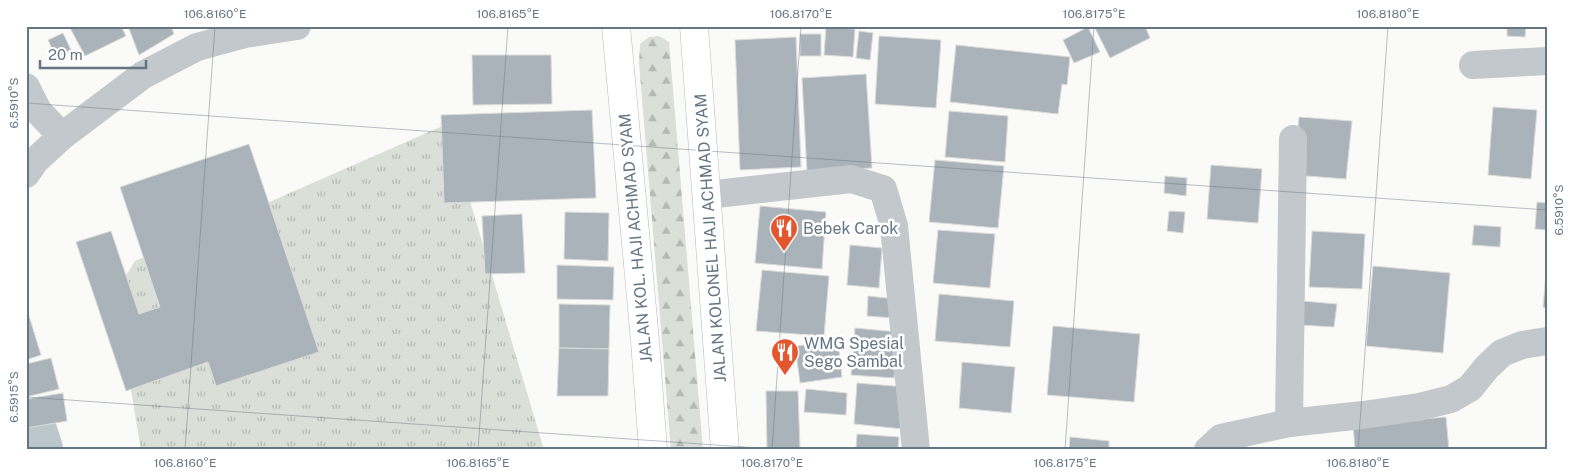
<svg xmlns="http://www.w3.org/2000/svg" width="1573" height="476" font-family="'Public Sans',sans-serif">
	<defs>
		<pattern id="grass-tufts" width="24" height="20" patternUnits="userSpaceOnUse" patternTransform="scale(1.25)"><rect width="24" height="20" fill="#dadfd7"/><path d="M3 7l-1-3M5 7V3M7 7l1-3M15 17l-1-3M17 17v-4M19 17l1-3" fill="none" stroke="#b4b9b4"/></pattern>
		<pattern id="forest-firs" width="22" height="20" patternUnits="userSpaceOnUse" patternTransform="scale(1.25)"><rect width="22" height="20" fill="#dadfd7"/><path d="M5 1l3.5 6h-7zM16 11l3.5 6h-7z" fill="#b4b9b4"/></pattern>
	</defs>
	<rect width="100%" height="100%" fill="#fafaf8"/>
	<polygon fill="url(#grass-tufts)" points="447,124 544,450 141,450 115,293 135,261"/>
	<polygon fill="url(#forest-firs)" points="659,36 669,42 703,450 671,450 639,62 640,44 649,37"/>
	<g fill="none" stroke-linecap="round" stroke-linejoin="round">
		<polyline stroke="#bbc7cb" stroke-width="64" points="26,435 31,450"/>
	</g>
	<g fill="#aab3b9" stroke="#dcdcda">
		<polygon points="69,26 121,26 126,36 85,56"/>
		<polygon points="128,26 171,26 174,34 139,55"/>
		<polygon points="1094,26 1145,26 1150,38 1110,58"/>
		<polygon points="1507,26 1526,26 1525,37 1507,36"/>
		<polygon points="826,27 855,29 853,57 824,55"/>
		<polygon points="1088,27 1100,52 1074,63 1063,40"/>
		<polygon points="859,31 873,33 870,60 856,58"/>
		<polygon points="63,33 71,50 56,57 48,40"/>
		<rect x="800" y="34" width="21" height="22"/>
		<polygon points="879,36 941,40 936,108 875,104"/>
		<polygon points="796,37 801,167 740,170 735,40"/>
		<polygon points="956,45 1070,57 1067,85 1062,84 1058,114 950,102"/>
		<polygon points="472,55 551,55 552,104 473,105"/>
		<polygon points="866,74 872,168 807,171 802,78"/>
		<polygon points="1493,107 1537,110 1531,179 1488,175"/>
		<polygon points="592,110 596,198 444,203 441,115"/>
		<polygon points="949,111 1008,116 1005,162 945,157"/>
		<polygon points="1299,117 1352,121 1346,179 1294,175"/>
		<polygon points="249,144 319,352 216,386 208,362 126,391 76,242 111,231 139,314 160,307 120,187"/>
		<polygon points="935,160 1004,166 998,228 929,222"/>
		<polygon points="1211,165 1262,169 1258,223 1207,219"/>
		<polygon points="1165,176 1187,178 1186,196 1164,193"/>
		<polygon points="1537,202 1547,203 1547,230 1535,229"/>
		<polygon points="760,206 826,212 822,269 755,263"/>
		<polygon points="1169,211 1185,212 1183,233 1167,231"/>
		<polygon points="565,212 609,213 608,261 564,259"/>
		<polygon points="522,214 525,273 485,274 482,216"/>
		<polygon points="1474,225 1501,227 1500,247 1472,245"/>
		<polygon points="938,230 995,234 990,288 933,283"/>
		<polygon points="1312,231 1365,234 1362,289 1309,287"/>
		<polygon points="850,245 882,248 879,288 847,285"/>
		<polygon points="1547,261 1547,308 1543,307"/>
		<polygon points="557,265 614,267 613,300 557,299"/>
		<polygon points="1373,266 1450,273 1443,353 1366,346"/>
		<polygon points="762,270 829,276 824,336 756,331"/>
		<polygon points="939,294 1014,301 1010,347 935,341"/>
		<polygon points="868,296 896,299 894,318 867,316"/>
		<polygon points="1302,301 1337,304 1334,327 1300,325"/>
		<polygon points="559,304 610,305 609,349 559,348"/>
		<polygon points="26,306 41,355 26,360"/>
		<polygon points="1053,326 1140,334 1134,402 1047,395"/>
		<polygon points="855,328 898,332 894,378 851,375"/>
		<polygon points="838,341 842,377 800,383 795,346"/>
		<polygon points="559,348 609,349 608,396 557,396"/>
		<polygon points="51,358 59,389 26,397 26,364"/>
		<polygon points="962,362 1015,367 1011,413 959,408"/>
		<polygon points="857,383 906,387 903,429 854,424"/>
		<polygon points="806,389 847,393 846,415 804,412"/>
		<polygon points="766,391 798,391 800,450 767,450"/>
		<polygon points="63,393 67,421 26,428 26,399"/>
		<polygon points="1446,417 1449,450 1355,450 1353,425"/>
		<polygon points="857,434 899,437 898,450 856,450"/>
		<polygon points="1070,437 1109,441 1109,450 1069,450"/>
	</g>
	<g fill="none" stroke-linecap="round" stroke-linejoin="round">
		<g stroke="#b5babe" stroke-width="29">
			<g id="primary">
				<polyline points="616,26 645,341 653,450"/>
				<polyline points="694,26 725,450"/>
			</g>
		</g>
		<g stroke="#c3c8cc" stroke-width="28">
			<polyline points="1473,65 1547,61"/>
			<polyline points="26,87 38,111 62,136"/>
			<polyline points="707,195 851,179 883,189 894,226 916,450"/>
			<polyline points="1289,423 1293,139"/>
			<polyline points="1208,450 1221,438 1289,423 1363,415 1419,407 1451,399 1470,388 1487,367 1502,353 1522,345 1547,341"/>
		</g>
		<polyline stroke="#c3c8cc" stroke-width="28" points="26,174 35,161 62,136 143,75 197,47 245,34 297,26"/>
		<use href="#primary" stroke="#fff" stroke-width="28"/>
	</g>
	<path fill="none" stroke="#657683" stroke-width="1" stroke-opacity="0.45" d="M 26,103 L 1547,210M 26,397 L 787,450M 185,450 L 215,26M 478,450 L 508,26M 772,450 L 801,26M 1065,450 L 1094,26M 1358,450 L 1388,26"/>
	<defs>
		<g id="restaurant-pin" transform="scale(1.4375)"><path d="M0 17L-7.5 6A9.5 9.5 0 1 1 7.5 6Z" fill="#e4572e" stroke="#fff"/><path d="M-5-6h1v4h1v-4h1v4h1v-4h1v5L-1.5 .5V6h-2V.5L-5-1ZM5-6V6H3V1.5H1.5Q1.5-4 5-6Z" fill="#fff"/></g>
	</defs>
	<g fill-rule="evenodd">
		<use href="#restaurant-pin" x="784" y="228"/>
		<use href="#restaurant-pin" x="785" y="352"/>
	</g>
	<g text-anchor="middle" stroke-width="5" stroke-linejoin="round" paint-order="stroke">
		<g font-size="16" fill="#657683" stroke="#fff" text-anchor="start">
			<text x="803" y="234">Bebek Carok</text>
			<text x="804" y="349">WMG Spesial<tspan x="804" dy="18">Sego Sambal</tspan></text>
		</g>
		<g font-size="16" fill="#657683" stroke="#fff">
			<text transform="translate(635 238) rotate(-95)" y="6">JALAN KOL. HAJI ACHMAD SYAM</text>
			<text transform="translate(710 238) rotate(-94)" y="6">JALAN KOLONEL HAJI ACHMAD SYAM</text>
		</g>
	</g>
	<rect width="1573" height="476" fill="none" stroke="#ffffff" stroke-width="55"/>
	<path d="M40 60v8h106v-8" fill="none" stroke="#657683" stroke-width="2.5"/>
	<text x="48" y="60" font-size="15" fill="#657683" stroke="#ffffff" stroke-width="4" paint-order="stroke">20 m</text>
	<rect x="28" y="28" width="1518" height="420" fill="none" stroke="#657683" stroke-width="2"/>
	<g font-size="12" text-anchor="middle" fill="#657683">
		<text x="215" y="18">106.8160°E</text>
		<text x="508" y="18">106.8165°E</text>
		<text x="801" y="18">106.8170°E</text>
		<text x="1094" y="18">106.8175°E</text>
		<text x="1388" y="18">106.8180°E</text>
		<text transform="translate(14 103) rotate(-90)" y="4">6.5910°S</text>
		<text transform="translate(1559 210) rotate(-90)" y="4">6.5910°S</text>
		<text transform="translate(14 397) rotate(-90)" y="4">6.5915°S</text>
		<text x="185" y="467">106.8160°E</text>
		<text x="478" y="467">106.8165°E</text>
		<text x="772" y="467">106.8170°E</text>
		<text x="1065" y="467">106.8175°E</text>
		<text x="1358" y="467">106.8180°E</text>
	</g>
</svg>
